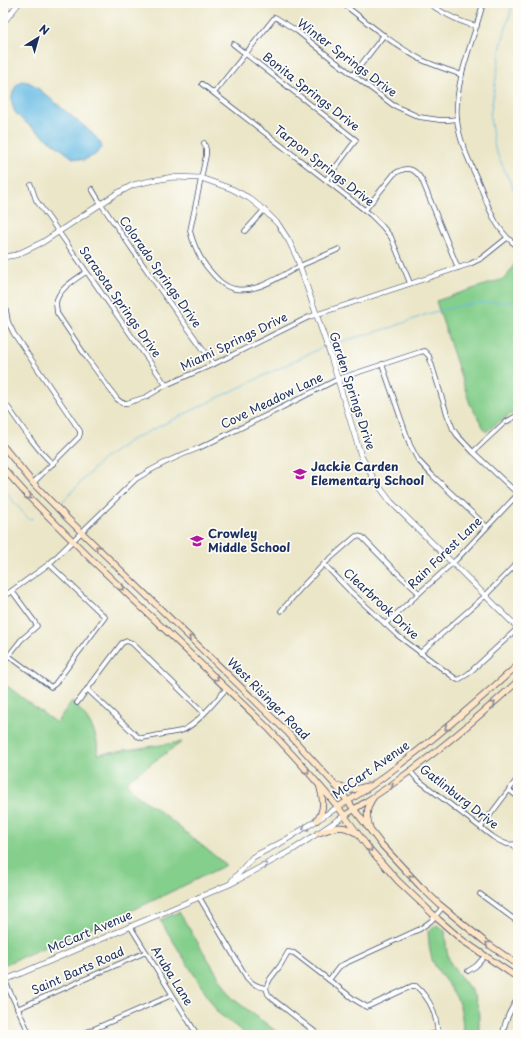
<svg xmlns="http://www.w3.org/2000/svg" width="521" height="1038" font-family="'Playpen Sans',sans-serif">
	<rect width="100%" height="100%" fill="#fdfcf7"/>
	<filter id="ink" filterUnits="userSpaceOnUse"><feTurbulence type="fractalNoise" baseFrequency=".025" numOctaves="2"/><feDisplacementMap in="SourceGraphic" scale="8" xChannelSelector="R" yChannelSelector="G"/><feConvolveMatrix kernelMatrix="1 2 1 2 8 2 1 2 1" color-interpolation-filters="sRGB"/></filter>
	<filter id="wash" filterUnits="userSpaceOnUse"><feTurbulence type="fractalNoise" baseFrequency=".012" numOctaves="4" result="noise"/><feDisplacementMap in="SourceGraphic" scale="16" xChannelSelector="R" yChannelSelector="G"/><feGaussianBlur stdDeviation="0.9" result="paint"/><feColorMatrix in="noise" values="0 0 0 0 0 0 0 0 0 0 0 0 0 0 0 0 0 1.4 0 .05"/><feComposite in="paint" operator="in"/></filter>
	<g filter="url(#wash)">
		<rect width="100%" height="100%" fill="#ebe6c8"/>
		<g fill="#85cf8c" stroke="#507f75">
			<polygon points="518,258 518,410 501,420 486,432 470,404 436,301 506,278"/>
			<path d="M 3,683 L 56,723 L 72,701 C 83,713 94,725 97,742 C 98,746 97,750 97,754 L 182,742 L 126,781 L 135,794 L 158,810 L 226,865 L 146,904 L 3,965 Z"/>
			<polygon points="179,912 232,998 281,1035 247,1035 218,1013 160,920"/>
			<path d="M 437,925 L 445,931 C 446,942 446,952 450,962 C 456,974 469,984 475,998 C 480,1009 479,1023 479,1035 L 463,1035 C 463,1021 462,1008 455,995 C 449,984 439,974 433,962 C 429,952 429,941 428,931 Z"/>
		</g>
		<path fill="#67bce4" stroke="#4176a1" d="M 21,81 L 28,82 L 34,85 L 91,132 L 100,142 L 102,148 L 95,155 L 84,160 L 73,158 L 25,122 C 21,118 16,115 14,110 C 9,100 13,86 21,81 Z"/>
		<g fill="none" stroke-linecap="round" stroke-linejoin="round">
			<g stroke="#67bce4" stroke-width="1">
				<polyline points="513,3 501,46 490,117 495,149 518,199"/>
				<path d="M 332,344 C 352,338 373,333 393,327 C 407,322 420,316 434,312 C 461,304 489,301 518,302"/>
				<polyline points="3,489 26,516 29,519 33,518"/>
				<polyline points="59,505 102,460 131,440 321,348"/>
			</g>
		</g>
	</g>
	<g filter="url(#ink)">
		<g fill="none" stroke-linecap="round" stroke-linejoin="round">
			<g stroke="#3a4a6e" stroke-width="5.5">
				<g id="minor">
					<path d="M 342,3 C 367,22 393,45 422,60 C 435,66 449,70 462,75"/>
					<path d="M 428,3 C 443,13 460,23 477,26"/>
					<path d="M 483,3 C 474,40 454,81 457,119 C 459,143 472,166 481,188 C 490,212 497,231 518,247"/>
					<polyline points="233,44 356,140 326,180"/>
					<polyline points="353,75 384,35"/>
					<polyline points="202,84 371,215 382,226 391,237 410,283"/>
					<polyline points="214,93 275,17 297,31 332,59 393,105 419,117 440,120 449,120 457,119"/>
					<path d="M 204,143 L 206,149 L 206,155 L 190,231 C 194,246 200,260 211,272 C 217,279 224,287 235,289 C 258,293 280,276 300,266 C 313,260 326,255 339,249"/>
					<polyline points="31,185 36,200 58,231 166,385"/>
					<polyline points="92,189 101,204 166,298 214,364"/>
					<path d="M 365,210 L 394,174 C 406,166 414,167 422,180 L 458,268"/>
					<polyline points="245,231 264,210"/>
					<path d="M 86,272 C 76,279 58,289 56,303 C 56,306 57,310 57,313 L 87,358 L 117,399 L 122,403 L 127,403 L 146,397 L 166,385 L 214,364 L 309,317 L 470,264 L 482,258 L 507,238"/>
					<polyline points="3,292 8,322 14,334 80,431 80,434 79,437 33,483"/>
					<polyline points="382,364 410,445 418,460 432,475 487,527"/>
					<path d="M 3,400 C 19,422 33,446 53,464"/>
					<polyline points="473,452 504,423 518,415"/>
					<polyline points="324,564 350,591 397,635 456,679 458,680 468,674 518,628"/>
					<path d="M 3,597 L 49,564 L 136,479 C 155,467 177,456 199,448 L 267,415 L 338,379 L 420,352 L 424,351 L 429,356 L 447,414 L 453,429 L 457,435 L 473,452 L 518,494"/>
					<polyline points="281,611 301,588 324,564 356,536 362,537 393,569 419,593"/>
					<polyline points="385,624 457,559 518,494"/>
					<polyline points="420,653 485,596 518,562"/>
					<polyline points="9,656 51,687 55,684 105,617 49,564"/>
					<polyline points="3,663 21,640 37,626 34,621 12,591"/>
					<path d="M 87,689 L 137,736 L 142,738 L 181,731 C 197,725 215,701 227,688"/>
					<polyline points="77,703 122,643 127,641 132,643 204,713"/>
					<path d="M 410,771 L 417,779 L 493,837 C 501,842 509,847 518,843"/>
					<polyline points="509,790 518,797"/>
					<polyline points="481,827 518,778"/>
					<polyline points="514,845 518,852"/>
					<polyline points="480,894 518,922"/>
					<path d="M 199,897 L 247,978 C 252,984 258,987 266,988"/>
					<polyline points="130,926 196,1033 198,1035"/>
					<polyline points="468,971 476,966 485,956"/>
					<polyline points="329,980 339,967 344,964 420,929 431,921 443,907"/>
					<polyline points="5,981 30,1035"/>
					<polyline points="17,1009 146,952"/>
					<polyline points="80,1035 172,995"/>
					<path d="M 319,1035 L 274,1000 L 268,994 L 266,988 L 270,979 L 280,966 L 288,952 L 294,953 L 355,1000 L 367,1007 L 412,986 L 416,986 C 432,1001 436,1014 438,1035"/>
					<polyline points="427,1035 438,1033"/>
					<path d="M 503,1035 C 504,1021 511,1009 518,998"/>
				</g>
			</g>
			<g stroke="#3a4a6e" stroke-width="6">
				<g id="tertiary">
					<polyline points="3,23 19,3"/>
					<polyline points="3,257 16,255 43,242 116,194 133,185 150,181 173,177 201,178 232,189 249,198 264,210 278,224 289,241 297,258 330,354 361,456 375,481 391,502 518,628"/>
					<polyline points="232,881 253,857 284,841 338,807"/>
					<polyline points="3,981 230,884 294,849 344,816"/>
				</g>
			</g>
			<g stroke="#3a4a6e" stroke-width="7">
				<g id="secondary">
					<polyline points="3,446 33,483 68,519 287,732 336,786 381,844 420,886 439,904 484,941 518,965"/>
					<polyline points="3,468 29,497 94,562 268,728 302,765 338,807 367,846 398,881 439,920 462,940 518,978"/>
					<polyline points="336,786 352,790 368,786"/>
					<path d="M 338,807 C 357,796 376,783 394,769 C 437,737 478,701 518,665"/>
					<path d="M 344,816 C 362,804 380,793 398,780 C 440,750 480,716 518,681"/>
					<path d="M 317,820 C 325,810 323,799 320,788"/>
					<path d="M 370,828 C 366,816 366,808 373,798"/>
					<path d="M 318,833 C 332,829 340,823 354,832"/>
				</g>
			</g>
			<use href="#minor" stroke="#fff" stroke-width="4"/>
			<use href="#tertiary" stroke="#fff" stroke-width="5"/>
			<use href="#secondary" stroke="#fee5c5" stroke-width="5.5"/>
		</g>
		<defs><path id="oneway-chevron" d="M-2-3.5L2.5 0L-2 3.5" fill="none" stroke-width="1.6" stroke-linecap="round" stroke-linejoin="round"/></defs>
		<g stroke="#8c8a92">
			<use href="#oneway-chevron" transform="translate(29 497) rotate(46)"/>
			<use href="#oneway-chevron" transform="translate(98 548) rotate(-136)"/>
			<use href="#oneway-chevron" transform="translate(122 588) rotate(43)"/>
			<use href="#oneway-chevron" transform="translate(191 638) rotate(-136)"/>
			<use href="#oneway-chevron" transform="translate(216 678) rotate(43)"/>
			<use href="#oneway-chevron" transform="translate(493 704) rotate(-41)"/>
			<use href="#oneway-chevron" transform="translate(447 728) rotate(139)"/>
			<use href="#oneway-chevron" transform="translate(307 771) rotate(50)"/>
			<use href="#oneway-chevron" transform="translate(391 785) rotate(-34)"/>
			<use href="#oneway-chevron" transform="translate(370 849) rotate(49)"/>
			<use href="#oneway-chevron" transform="translate(411 877) rotate(-133)"/>
			<use href="#oneway-chevron" transform="translate(488 944) rotate(-143)"/>
		</g>
		<g stroke="#8d97ae">
			<use href="#oneway-chevron" transform="translate(305 828) rotate(147)"/>
			<use href="#oneway-chevron" transform="translate(265 865) rotate(-28)"/>
		</g>
	</g>
	<defs>
		<g id="school-bare" transform="scale(1.08)"><path d="M0-5L7-2L0 1L-7-2ZM-4 1L0 2.5L4 1V4Q0 6-4 4Z" fill="#b5179e" stroke="#fdfcf7" stroke-width="2.5" paint-order="stroke"/></g>
	</defs>
	<g fill-rule="evenodd">
		<use href="#school-bare" x="300" y="474"/>
		<use href="#school-bare" x="197" y="541"/>
	</g>
	<g text-anchor="middle" stroke-width="3.5" stroke-linejoin="round" paint-order="stroke">
		<g font-size="12" fill="#1b2f5e" stroke="#fdfcf7">
			<text transform="translate(347 58) rotate(37)" y="4">Winter Springs Drive</text>
			<text transform="translate(311 92) rotate(38)" y="4">Bonita Springs Drive</text>
			<text transform="translate(324 166) rotate(38)" y="4">Tarpon Springs Drive</text>
			<text transform="translate(160 272) rotate(55)" y="4">Colorado Springs Drive</text>
			<text transform="translate(120 302) rotate(55)" y="4">Sarasota Springs Drive</text>
			<text transform="translate(234 342) rotate(-26)" y="4">Miami Springs Drive</text>
			<text transform="translate(352 391) rotate(72)" y="4">Garden Springs Drive</text>
			<text transform="translate(272 401) rotate(-26)" y="4">Cove Meadow Lane</text>
			<text transform="translate(445 553) rotate(-44)" y="4">Rain Forest Lane</text>
			<text transform="translate(381 604) rotate(43)" y="4">Clearbrook Drive</text>
			<text transform="translate(268 699) rotate(45)" y="4">West Risinger Road</text>
			<text transform="translate(371 770) rotate(-35)" y="4">McCart Avenue</text>
			<text transform="translate(459 797) rotate(38)" y="4">Gatlinburg Drive</text>
			<text transform="translate(90 932) rotate(-23)" y="4">McCart Avenue</text>
			<text transform="translate(78 971) rotate(-24)" y="4">Saint Barts Road</text>
			<text transform="translate(172 976) rotate(58)" y="4">Aruba Lane</text>
		</g>
		<g font-size="12" font-weight="bold" fill="#1b2f5e" stroke="#fdfcf7" text-anchor="start">
			<text x="311" y="471">Jackie Carden<tspan x="311" dy="14">Elementary School</tspan></text>
			<text x="208" y="538">Crowley<tspan x="208" dy="14">Middle School</tspan></text>
		</g>
	</g>
	<rect width="521" height="1038" fill="none" stroke="#fdfcf7" stroke-width="16"/>
	<g transform="translate(38 38) rotate(37)" stroke="#fdfcf7" stroke-width="3" paint-order="stroke">
	<path d="M0-3L7 15L0 10L-7 15Z" fill="#1b2f5e"/>
	<text y="-6" font-size="11" font-weight="bold" text-anchor="middle" fill="#1b2f5e">N</text>
	</g>
</svg>
